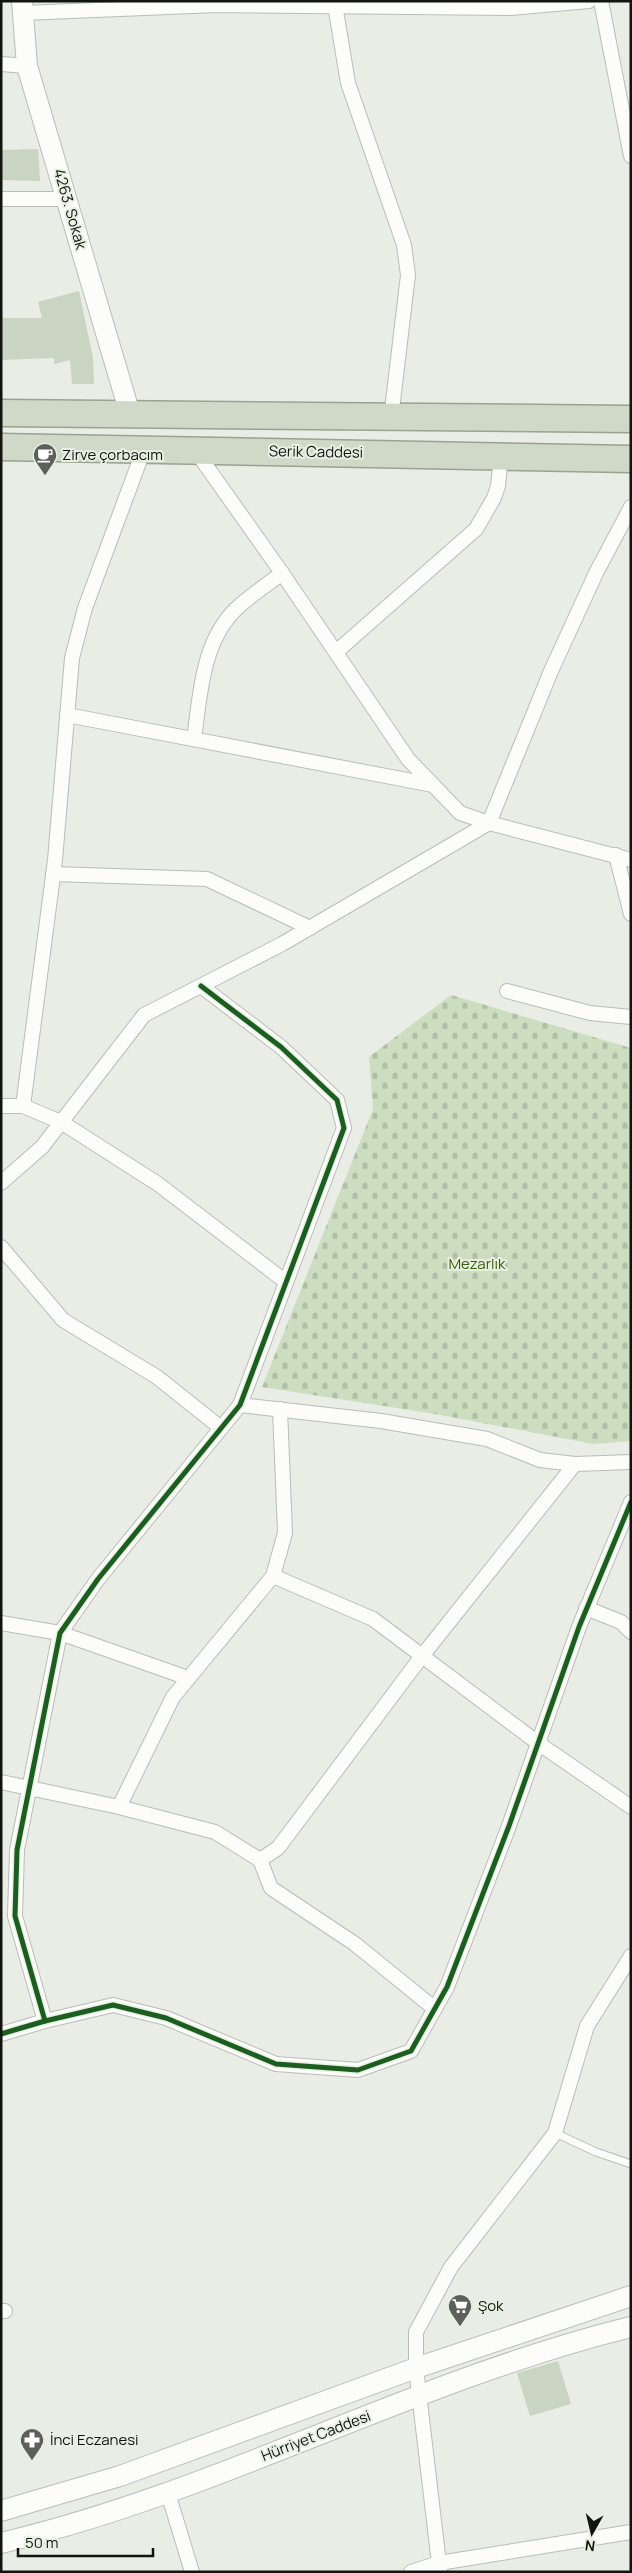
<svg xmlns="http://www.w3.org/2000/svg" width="632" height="2573" font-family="Manrope,sans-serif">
	<defs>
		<pattern id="cemetery-stones" width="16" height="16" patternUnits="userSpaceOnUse" patternTransform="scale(1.25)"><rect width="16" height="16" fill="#cddec0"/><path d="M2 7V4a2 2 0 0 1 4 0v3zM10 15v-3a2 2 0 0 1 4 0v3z" fill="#afbea4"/></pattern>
	</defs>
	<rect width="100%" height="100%" fill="#e9ede6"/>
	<polygon fill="url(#cemetery-stones)" points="451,995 631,1048 631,1441 593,1444 435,1414 262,1387 373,1109 369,1057"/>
	<g fill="#cad4c2">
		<polygon points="38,149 40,181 1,180 1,150"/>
		<polygon points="79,291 93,358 94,384 72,384 70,360 54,364 54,358 1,360 1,318 42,318 38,302"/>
		<polygon points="558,2361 571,2404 530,2416 517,2373"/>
	</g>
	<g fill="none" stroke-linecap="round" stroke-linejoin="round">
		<g stroke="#babdb7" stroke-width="9">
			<polyline id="lane" points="555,2133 596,2152 631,2164"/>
		</g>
		<g stroke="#babdb7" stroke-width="16">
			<g id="street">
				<polyline points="601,1 631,156"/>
				<polyline points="335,5 348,83 404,245 408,275 391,418"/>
				<polyline points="23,13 217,5 511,8 589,1"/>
				<polyline points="1,64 27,66"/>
				<polyline points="1,199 66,199"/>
				<polyline points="195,450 282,573 408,759 460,813 489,823 631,860"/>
				<polyline points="336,652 476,529 494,498 498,486 501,456"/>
				<polyline points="67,715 433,785"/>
				<path d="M 194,739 C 200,696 202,645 233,612 C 247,597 266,586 282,573"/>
				<polyline points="616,855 631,914"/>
				<polyline points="53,874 207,879 310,928"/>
				<polyline points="507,991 590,1013 631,1017"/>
				<polyline points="1,1106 23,1106 61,1122 158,1184 286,1282"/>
				<polyline points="23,1106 55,860 72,658 85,608 144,449"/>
				<polyline points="1,1183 42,1147 144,1015 282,944 489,823 551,671 596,573 631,507"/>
				<polyline points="1,1247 63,1320 157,1377 221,1428"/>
				<polyline points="240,1405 381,1421 487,1439 540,1460 575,1464 631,1462"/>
				<polyline points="273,1576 373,1619 538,1743 631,1807"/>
				<polyline points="586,1608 621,1622 631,1632"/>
				<polyline points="1,1623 60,1633 188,1678"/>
				<polyline points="1,1782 119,1807 215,1832 260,1860 271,1888 355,1944 435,2009"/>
				<polyline points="119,1807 173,1697 273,1576 285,1533 280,1409"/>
				<polyline points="260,1860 278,1848 422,1656 575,1464"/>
				<polyline points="45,2021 15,1916 17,1850 60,1633 98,1579 240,1405 344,1128 337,1100 281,1047 201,986"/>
				<polyline points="1,2034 45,2021 113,2005 166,2018 276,2064 358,2070 411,2051 447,1987 509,1826 579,1627 631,1502"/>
				<polyline points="1,2311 5,2311"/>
				<polyline points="168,2493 192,2572"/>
				<polyline points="411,2572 439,2563 631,2532"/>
				<polyline points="440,2572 416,2368 416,2332 451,2267 555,2133 587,2026 631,1956"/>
			</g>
		</g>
		<g stroke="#babdb7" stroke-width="22">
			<g id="secondary">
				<polyline points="22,1 27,66 130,414"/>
				<polyline points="1,2511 120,2476 416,2368 631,2296"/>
				<path d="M 1,2543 C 218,2492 415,2380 631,2327"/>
			</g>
		</g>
		<g stroke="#99a38f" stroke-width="29">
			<g id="highway">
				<polyline points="1,413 631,419"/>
				<polyline points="1,447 631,459"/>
			</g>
		</g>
		<use href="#lane" stroke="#fcfcfb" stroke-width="7"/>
		<use href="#street" stroke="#fcfcfb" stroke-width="14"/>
		<use href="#secondary" stroke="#fcfcfb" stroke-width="20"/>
		<use href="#highway" stroke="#d0d8c7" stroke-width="26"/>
		<g stroke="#e8f0e3" stroke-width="8">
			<g id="cycleway">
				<polyline points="45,2021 15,1916 17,1850 60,1633 98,1579 240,1405 344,1128 337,1100 281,1047 201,986"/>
				<polyline points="1,2034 45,2021 113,2005 166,2018 276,2064 358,2070 411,2051 447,1987 509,1826 579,1627 631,1502"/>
			</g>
		</g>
		<use href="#cycleway" stroke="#1b5e20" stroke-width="5"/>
	</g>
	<defs>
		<g id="cafe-pin" transform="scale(1.25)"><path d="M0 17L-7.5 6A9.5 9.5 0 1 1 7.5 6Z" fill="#5d605a" stroke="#e8f0e3"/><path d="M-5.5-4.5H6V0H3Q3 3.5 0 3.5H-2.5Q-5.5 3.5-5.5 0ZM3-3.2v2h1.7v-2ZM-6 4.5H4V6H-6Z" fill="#fff"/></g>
		<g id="supermarket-pin" transform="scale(1.25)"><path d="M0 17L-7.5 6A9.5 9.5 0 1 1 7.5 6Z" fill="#5d605a" stroke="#e8f0e3"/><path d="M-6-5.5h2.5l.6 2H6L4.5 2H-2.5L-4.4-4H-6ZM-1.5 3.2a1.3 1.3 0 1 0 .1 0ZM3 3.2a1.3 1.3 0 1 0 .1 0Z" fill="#fff"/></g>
		<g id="pharmacy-pin" transform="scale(1.25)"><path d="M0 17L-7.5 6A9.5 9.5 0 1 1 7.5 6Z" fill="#5d605a" stroke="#e8f0e3"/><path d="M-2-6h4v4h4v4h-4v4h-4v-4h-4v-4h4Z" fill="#fff"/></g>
	</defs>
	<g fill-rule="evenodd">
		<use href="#cafe-pin" x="45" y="455"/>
		<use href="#supermarket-pin" x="460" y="2306"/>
		<use href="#pharmacy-pin" x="32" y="2440"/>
	</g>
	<g text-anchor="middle" stroke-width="4" stroke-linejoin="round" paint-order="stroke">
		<g font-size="15" fill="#11140f" stroke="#e8f0e3">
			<text transform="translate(70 209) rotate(74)" y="5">4263. Sokak</text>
			<text transform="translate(316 452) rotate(1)" y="5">Serik Caddesi</text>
			<text transform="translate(316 2436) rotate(-21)" y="5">Hürriyet Caddesi</text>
		</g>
		<g font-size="15" fill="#11140f" stroke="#e8f0e3" text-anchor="start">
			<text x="62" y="460">Zirve çorbacım</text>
			<text x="478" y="2311">Şok</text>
			<text x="50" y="2445">İnci Eczanesi</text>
		</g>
		<g font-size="15" fill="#385d07" stroke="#e8f0e3">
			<text x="477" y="1269">Mezarlık</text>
		</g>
	</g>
	<rect width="632" height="2573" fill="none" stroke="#11140f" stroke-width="5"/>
	<g transform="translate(592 2533) rotate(188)" stroke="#e8f0e3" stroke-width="4" paint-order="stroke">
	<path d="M0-4L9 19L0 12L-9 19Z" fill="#11140f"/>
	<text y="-8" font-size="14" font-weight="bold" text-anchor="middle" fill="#11140f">N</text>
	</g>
	<path d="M18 2548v8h135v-8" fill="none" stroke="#11140f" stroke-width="2.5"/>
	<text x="25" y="2548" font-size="15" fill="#11140f" stroke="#e8f0e3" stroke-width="4" paint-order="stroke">50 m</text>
</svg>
